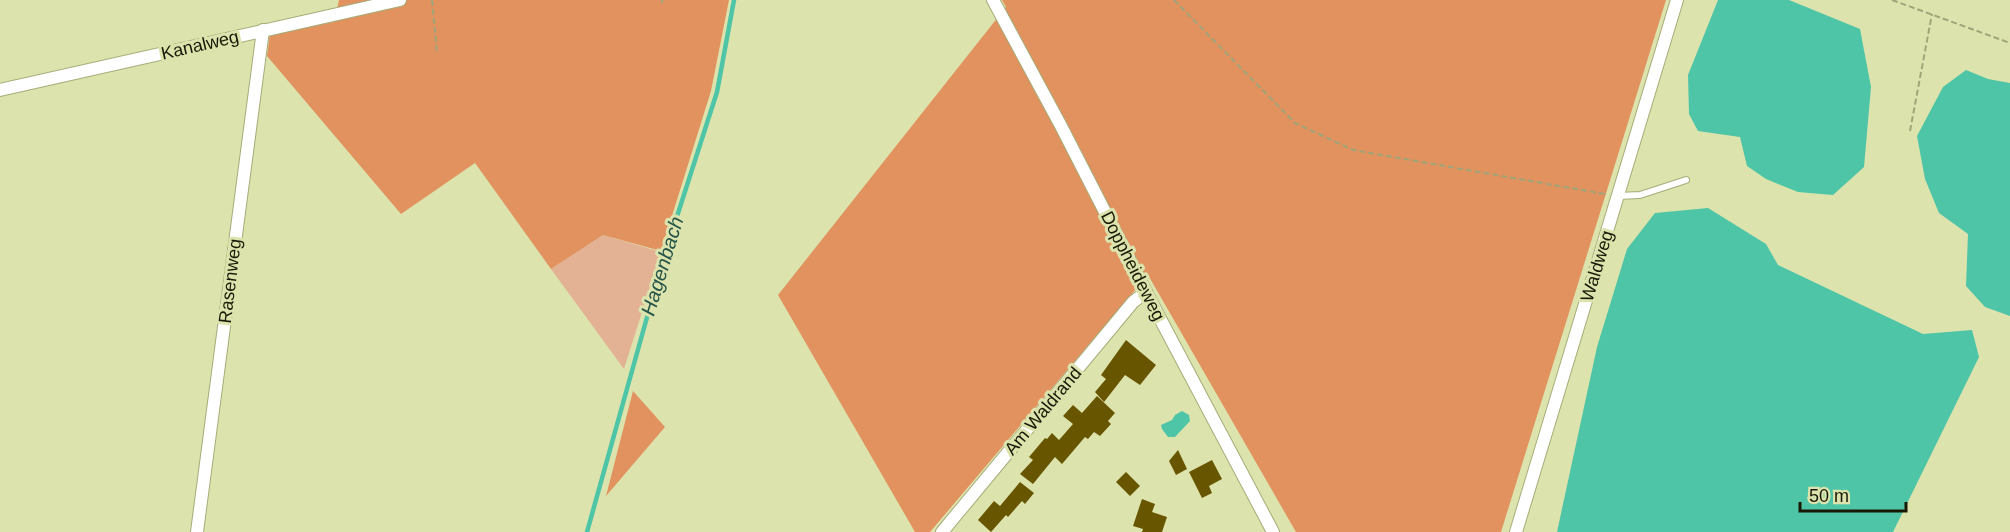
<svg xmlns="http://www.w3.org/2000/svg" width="2010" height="532" font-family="Arial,sans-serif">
	<rect width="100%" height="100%" fill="#dde3ad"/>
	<polygon fill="#e3b294" points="603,235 661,252 624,369 551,269"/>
	<g fill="#e1925f">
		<polygon points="339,0 729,0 711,91 661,251 603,235 551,269 475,163 401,214 267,56 270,33 334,22"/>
		<polygon points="1002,0 1666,0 1501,532 1296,532 1148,275 930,532 915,532 778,295 1006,7"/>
		<polygon points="633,391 665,427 606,496"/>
	</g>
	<g fill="#4dc5a6">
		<polygon points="1718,0 1789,0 1860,29 1871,87 1864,167 1833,195 1798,192 1766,179 1747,166 1740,137 1698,131 1689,114 1688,75"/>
		<polygon points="1966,70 1988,79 2010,83 2010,316 1985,307 1966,286 1968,234 1939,213 1925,179 1917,136 1943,87"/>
		<polygon points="1708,208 1766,244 1778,265 1923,334 1972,330 1979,357 1893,532 1557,532 1597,347 1627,249 1655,213"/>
		<polygon points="1182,411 1189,415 1190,421 1175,437 1168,437 1162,429 1161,425 1172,420 1175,415"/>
	</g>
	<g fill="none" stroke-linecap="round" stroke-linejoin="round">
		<polyline stroke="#4dc5a6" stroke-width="4.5" points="587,532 663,260 717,92 734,0"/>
	</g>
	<g fill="#685500">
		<polygon points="1126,340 1156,365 1140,385 1125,375 1104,402 1095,392 1106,379 1101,375"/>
		<polygon points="1097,396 1115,413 1108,421 1111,424 1100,436 1094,432 1088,439 1085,437 1062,464 1055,457 1033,484 1020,474 1033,460 1029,457 1045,438 1047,439 1052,433 1059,440 1073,424 1063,416 1073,405 1082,413"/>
		<polygon points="1178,450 1187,469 1176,475 1169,461"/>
		<polygon points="1212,460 1222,479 1209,486 1212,493 1202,498 1189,472"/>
		<polygon points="1126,472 1140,486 1130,496 1116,482"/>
		<polygon points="1020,482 1034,493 1025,504 1022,501 1008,517 1006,515 991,532 978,520 994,501 1000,506"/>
		<polygon points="1142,499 1155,504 1152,512 1167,517 1162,532 1142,532 1143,529 1133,526"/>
	</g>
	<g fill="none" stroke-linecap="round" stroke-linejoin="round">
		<g stroke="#a6ac78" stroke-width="8">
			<polyline id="lane" points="1618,196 1640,195 1686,180"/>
		</g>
		<g stroke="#a6ac78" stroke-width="14">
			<g id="street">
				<polyline points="993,0 1061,126 1146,292 1273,532"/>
				<polyline points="0,90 400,0"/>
				<polyline points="197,532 263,30"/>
				<polyline points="942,532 1133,302 1146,292"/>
				<polyline points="1516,532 1677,0"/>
			</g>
		</g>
		<g stroke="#a0a479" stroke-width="2" stroke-dasharray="6 3" stroke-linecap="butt">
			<polyline points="432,0 437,52"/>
			<polyline points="662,0 662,3"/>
			<polyline points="1174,0 1295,123 1353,150 1605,194"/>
			<polyline points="1892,0 2010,43"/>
			<polyline points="1910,131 1932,14"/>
		</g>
		<use href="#lane" stroke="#fff" stroke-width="6"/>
		<use href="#street" stroke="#fff" stroke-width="12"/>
	</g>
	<g text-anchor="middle" stroke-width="6" stroke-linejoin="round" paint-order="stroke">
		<g font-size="18" fill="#191a06" stroke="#dde3ad">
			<text transform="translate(200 45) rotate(-13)" y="6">Kanalweg</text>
			<text transform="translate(1133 266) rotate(63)" y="6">Doppheideweg</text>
			<text transform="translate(1597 266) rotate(-73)" y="6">Waldweg</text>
			<text transform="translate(230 281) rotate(-83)" y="6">Rasenweg</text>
			<text transform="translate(1043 411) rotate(-50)" y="6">Am Waldrand</text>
		</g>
		<g font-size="20" font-style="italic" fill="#245548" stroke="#dde3ad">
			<text transform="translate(662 266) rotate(-73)" y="7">Hagenbach</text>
		</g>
	</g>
	<path d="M1800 502v9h106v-9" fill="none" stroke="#191a06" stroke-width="3"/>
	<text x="1809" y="502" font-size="18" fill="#191a06" stroke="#dde3ad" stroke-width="4.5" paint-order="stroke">50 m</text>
</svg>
